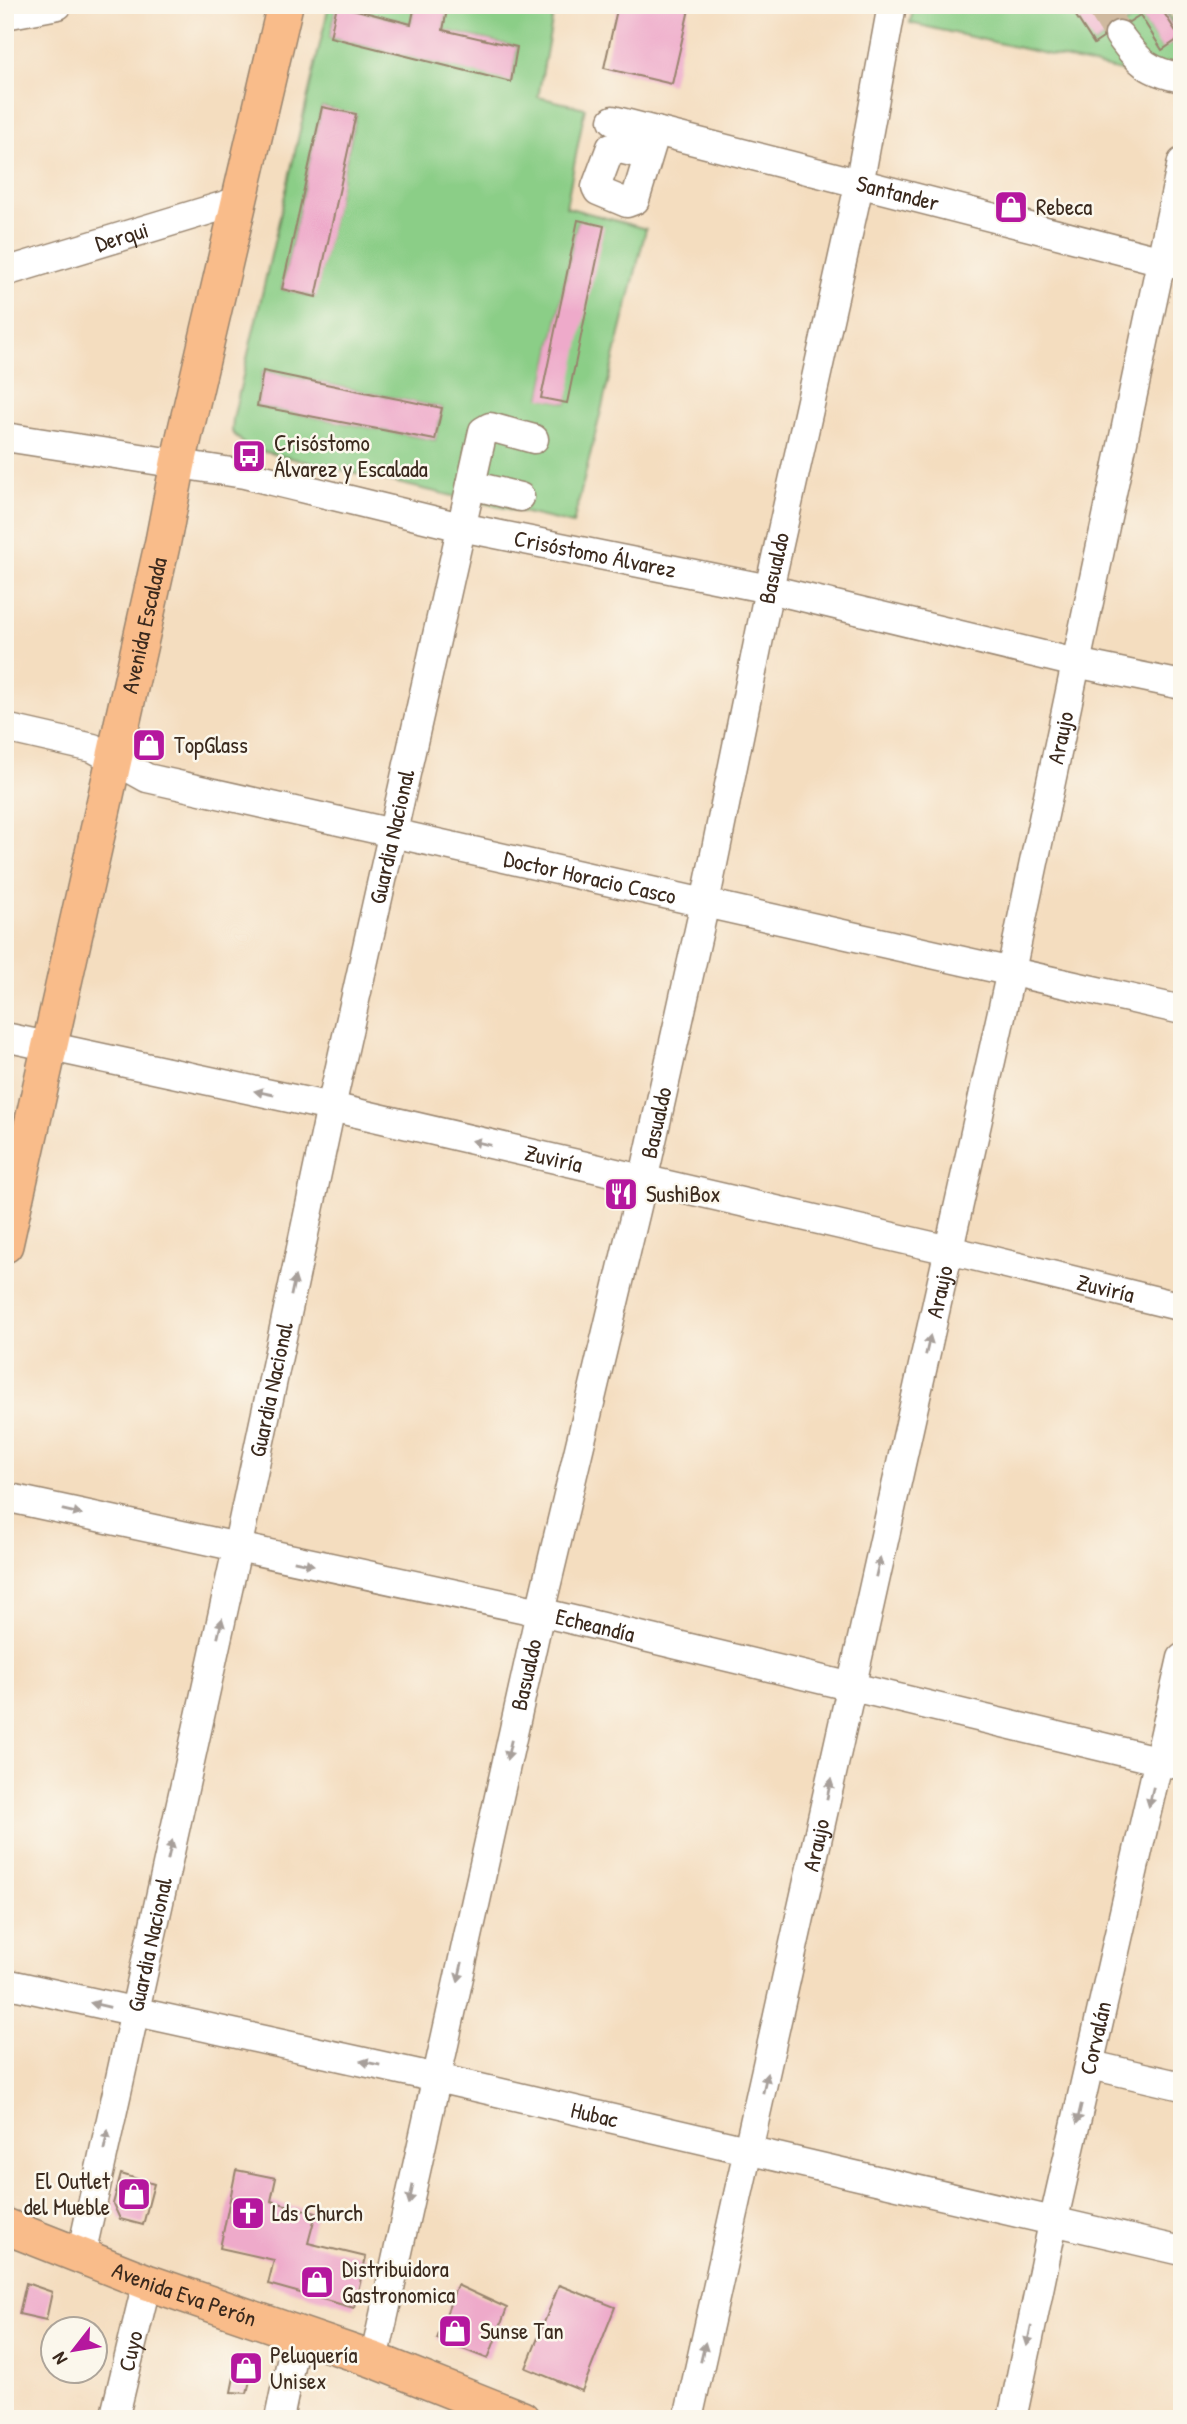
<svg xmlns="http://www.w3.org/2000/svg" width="1187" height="2424" font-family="'Patrick Hand',sans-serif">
	<rect width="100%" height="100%" fill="#fbf7ec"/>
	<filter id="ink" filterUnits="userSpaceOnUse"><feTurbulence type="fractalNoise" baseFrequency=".0143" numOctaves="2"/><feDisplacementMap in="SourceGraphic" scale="14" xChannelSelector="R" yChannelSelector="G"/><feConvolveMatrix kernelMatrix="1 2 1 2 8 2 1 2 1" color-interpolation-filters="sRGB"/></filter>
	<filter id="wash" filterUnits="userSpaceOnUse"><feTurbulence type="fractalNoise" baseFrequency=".00686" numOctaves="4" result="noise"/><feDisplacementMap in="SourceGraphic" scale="28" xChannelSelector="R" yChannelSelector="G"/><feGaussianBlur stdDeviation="1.57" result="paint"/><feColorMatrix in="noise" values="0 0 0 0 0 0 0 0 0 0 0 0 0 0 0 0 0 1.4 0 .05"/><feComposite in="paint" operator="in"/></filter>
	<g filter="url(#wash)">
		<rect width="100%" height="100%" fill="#f4ddbf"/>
		<g fill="#8bce87" stroke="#637c52" stroke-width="2" fill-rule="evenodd">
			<path d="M 329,5 L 337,5 L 330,37 L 511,81 L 517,47 L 443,30 L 447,7 L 441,5 L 555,5 L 538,97 L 585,108 L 566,207 L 646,229 L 573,524 L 248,448 L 232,432 L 233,419 ZM 322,107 L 356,115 L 315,297 L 282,289 ZM 578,221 L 567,403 L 566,403 L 541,397 ZM 263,371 L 442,408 L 435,440 L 257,406 Z"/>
			<polygon points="340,5 415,5 411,24"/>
			<polygon points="914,5 1093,5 1094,44 1140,15 1162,49 1180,38 1159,5 1163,5 1182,36 1182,85 910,23"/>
		</g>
		<g id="blocks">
			<g fill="#eeaaca">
				<polygon points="337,5 411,24 415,5 448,5 443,30 517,47 511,82 330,37"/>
				<polygon points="618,5 690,5 672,84 604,68"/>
				<polygon points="1093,5 1159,5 1180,38 1162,50 1140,15 1129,22 1118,19 1110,21 1103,29 1103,38 1094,44 1076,16"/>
				<polygon points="322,107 356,114 316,297 282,289"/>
				<polygon points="578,220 604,226 567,403 541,398"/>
				<polygon points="263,371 442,408 435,440 257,406"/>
				<polygon points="236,2170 276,2178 271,2201 316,2213 308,2243 366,2257 354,2308 268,2284 274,2260 220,2248"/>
				<polygon points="121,2174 154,2184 143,2225 120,2219 113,2204"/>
				<polygon points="26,2283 52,2292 46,2320 19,2314"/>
				<polygon points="457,2285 507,2308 488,2359 437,2339"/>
				<polygon points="559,2285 615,2307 582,2391 526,2368"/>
				<polygon points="237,2362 253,2368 247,2393 231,2392"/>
			</g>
		</g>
	</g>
	<g filter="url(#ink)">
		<use href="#blocks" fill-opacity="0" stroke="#98846e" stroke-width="2"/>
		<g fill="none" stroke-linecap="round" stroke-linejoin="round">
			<polyline stroke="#cfb99f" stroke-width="28" stroke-dasharray="28 14" stroke-linecap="butt" points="1100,5 1119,35"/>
			<g stroke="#98846e" stroke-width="31">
				<g id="minor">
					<polyline points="5,15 58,5"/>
					<path d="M 1119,35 C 1140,63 1147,71 1182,78"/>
					<path id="s1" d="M 613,120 L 1182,266"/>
					<polyline points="648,156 611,147 596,187 598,191 627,203 635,200 656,131"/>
					<path id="s2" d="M 5,272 L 239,201"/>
					<path id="s3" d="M 5,437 L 244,474 L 461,527 L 769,589 L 1076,663 L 1182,685"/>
					<polyline points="471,485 520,497"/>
					<path id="s4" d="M 5,728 L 93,748 L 147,778 L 1182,1010"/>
					<path id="s5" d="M 5,1037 L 331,1107 L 949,1250 L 1182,1307"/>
					<path id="s6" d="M 5,1497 L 540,1612 L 1182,1766"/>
					<path id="s7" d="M 5,1983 L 437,2078 L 1182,2251"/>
					<polyline points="1091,2065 1182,2086"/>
					<path id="s8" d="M 81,2255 L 237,1549 L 331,1107 L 483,431 L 490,427 L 534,439"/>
					<path id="s9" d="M 374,2360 L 540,1612 L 643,1181 L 705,903 L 769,589 L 859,185 L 892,5"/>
					<path id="s10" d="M 114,2419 L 147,2282"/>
					<polyline points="279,2419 297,2332"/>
					<path id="s11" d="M 688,2419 L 1011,971 L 1182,162"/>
					<path id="s12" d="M 1012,2419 L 1053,2223 L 1182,1658"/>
				</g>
			</g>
			<g stroke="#98846e" stroke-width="38">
				<g id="major">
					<path id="s13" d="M 5,1245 L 163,541 L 178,463 L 285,5"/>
					<path id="s14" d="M 5,2226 L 147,2282 L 374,2360 L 522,2419"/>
				</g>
			</g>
			<use href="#minor" stroke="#fff" stroke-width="28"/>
			<use href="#major" stroke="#f9bc8a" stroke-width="35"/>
		</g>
		<defs><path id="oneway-solid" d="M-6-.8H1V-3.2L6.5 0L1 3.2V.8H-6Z" transform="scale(1.75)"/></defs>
		<g fill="#a79f9a">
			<use href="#oneway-solid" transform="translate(264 1093) rotate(-168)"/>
			<use href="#oneway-solid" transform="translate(481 1143) rotate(-167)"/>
			<use href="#oneway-solid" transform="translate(293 1286) rotate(-78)"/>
			<use href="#oneway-solid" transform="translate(928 1345) rotate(-77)"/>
			<use href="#oneway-solid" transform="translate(72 1512) rotate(13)"/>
			<use href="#oneway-solid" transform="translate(304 1563) rotate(12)"/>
			<use href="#oneway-solid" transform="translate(878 1567) rotate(-77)"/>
			<use href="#oneway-solid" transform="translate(220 1628) rotate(-77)"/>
			<use href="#oneway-solid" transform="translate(509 1750) rotate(103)"/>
			<use href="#oneway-solid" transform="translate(829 1789) rotate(-78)"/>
			<use href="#oneway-solid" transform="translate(1151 1797) rotate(103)"/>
			<use href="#oneway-solid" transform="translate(170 1850) rotate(-77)"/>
			<use href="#oneway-solid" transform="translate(460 1972) rotate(103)"/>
			<use href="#oneway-solid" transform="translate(100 2005) rotate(-167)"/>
			<use href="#oneway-solid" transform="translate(370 2063) rotate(-168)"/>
			<use href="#oneway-solid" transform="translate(765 2083) rotate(-78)"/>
			<use href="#oneway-solid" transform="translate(1079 2114) rotate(103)"/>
			<use href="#oneway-solid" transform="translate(106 2140) rotate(-78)"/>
			<use href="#oneway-solid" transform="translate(411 2194) rotate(102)"/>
			<use href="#oneway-solid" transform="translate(1029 2336) rotate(102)"/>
			<use href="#oneway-solid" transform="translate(703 2352) rotate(-77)"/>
		</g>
	</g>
	<defs>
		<g id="shop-square" transform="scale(1.75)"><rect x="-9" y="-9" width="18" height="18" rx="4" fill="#b5179e" stroke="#fbf7ec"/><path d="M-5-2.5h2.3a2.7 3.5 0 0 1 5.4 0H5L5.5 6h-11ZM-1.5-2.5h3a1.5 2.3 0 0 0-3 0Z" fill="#fff"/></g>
		<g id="bus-square" transform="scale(1.75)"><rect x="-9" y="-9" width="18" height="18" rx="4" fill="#b5179e" stroke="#fbf7ec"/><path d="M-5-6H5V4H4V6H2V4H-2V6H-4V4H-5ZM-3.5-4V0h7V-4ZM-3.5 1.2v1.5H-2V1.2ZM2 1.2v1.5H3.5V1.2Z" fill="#fff"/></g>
		<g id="restaurant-square" transform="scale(1.75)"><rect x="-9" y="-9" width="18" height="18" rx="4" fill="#b5179e" stroke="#fbf7ec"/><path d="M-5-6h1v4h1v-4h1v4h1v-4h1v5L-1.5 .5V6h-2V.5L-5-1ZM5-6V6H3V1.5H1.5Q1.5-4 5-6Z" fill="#fff"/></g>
		<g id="church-square" transform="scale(1.75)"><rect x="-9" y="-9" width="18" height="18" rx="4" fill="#b5179e" stroke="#fbf7ec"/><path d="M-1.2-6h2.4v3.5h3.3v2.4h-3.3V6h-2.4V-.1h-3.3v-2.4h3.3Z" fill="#fff"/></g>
	</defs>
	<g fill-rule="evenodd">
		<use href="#shop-square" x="1011" y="207"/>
		<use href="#bus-square" x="249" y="456"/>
		<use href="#shop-square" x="149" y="745"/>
		<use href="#restaurant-square" x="621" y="1194"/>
		<use href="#shop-square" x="134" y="2194"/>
		<use href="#church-square" x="248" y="2213"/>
		<use href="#shop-square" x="317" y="2282"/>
		<use href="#shop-square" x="455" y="2331"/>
		<use href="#shop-square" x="246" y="2368"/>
	</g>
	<g text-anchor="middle" stroke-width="5" stroke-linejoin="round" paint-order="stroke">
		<g font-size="23" fill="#3b2a1e" stroke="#fbf7ec">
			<text dy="8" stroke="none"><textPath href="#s1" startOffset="294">Santander</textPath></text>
			<text dy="8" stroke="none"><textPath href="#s2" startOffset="122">Derqui</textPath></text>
			<text dy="8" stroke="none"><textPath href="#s3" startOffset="602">Crisóstomo Álvarez</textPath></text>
			<text dy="8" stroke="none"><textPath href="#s9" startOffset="1836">Basualdo</textPath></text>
			<text dy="8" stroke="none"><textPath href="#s13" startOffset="635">Avenida Escalada</textPath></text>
			<text dy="8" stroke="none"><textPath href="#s11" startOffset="1722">Araujo</textPath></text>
			<text dy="8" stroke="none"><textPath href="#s8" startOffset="1452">Guardia Nacional</textPath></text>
			<text dy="8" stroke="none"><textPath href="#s4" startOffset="606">Doctor Horacio Casco</textPath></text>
			<text dy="8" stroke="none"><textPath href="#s9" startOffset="1269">Basualdo</textPath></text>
			<text dy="8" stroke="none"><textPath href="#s5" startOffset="562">Zuviría</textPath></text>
			<text dy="8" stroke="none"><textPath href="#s5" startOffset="1129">Zuviría</textPath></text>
			<text dy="8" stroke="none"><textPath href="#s11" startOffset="1155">Araujo</textPath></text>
			<text dy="8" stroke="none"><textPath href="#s8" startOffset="886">Guardia Nacional</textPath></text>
			<text dy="8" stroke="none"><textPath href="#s6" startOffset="604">Echeandía</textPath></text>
			<text dy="8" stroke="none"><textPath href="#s9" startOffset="702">Basualdo</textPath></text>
			<text dy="8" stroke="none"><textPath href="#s11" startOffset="588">Araujo</textPath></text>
			<text dy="8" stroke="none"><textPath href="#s8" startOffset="318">Guardia Nacional</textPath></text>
			<text dy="8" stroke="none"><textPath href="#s12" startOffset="390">Corvalán</textPath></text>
			<text dy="8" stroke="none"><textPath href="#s7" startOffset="604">Hubac</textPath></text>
			<text dy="8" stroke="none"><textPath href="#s14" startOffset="192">Avenida Eva Perón</textPath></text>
			<text dy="8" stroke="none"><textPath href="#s10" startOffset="70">Cuyo</textPath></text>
		</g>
		<g font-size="23" fill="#3b2a1e" stroke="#fbf7ec" text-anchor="start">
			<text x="1036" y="215">Rebeca</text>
			<text x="274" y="451">Crisóstomo<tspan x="274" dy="26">Álvarez y Escalada</tspan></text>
			<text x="174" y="753">TopGlass</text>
			<text x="646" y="1202">SushiBox</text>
			<text x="110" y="2189" text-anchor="end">El Outlet<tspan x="110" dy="26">del Mueble</tspan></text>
			<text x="272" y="2221">Lds Church</text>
			<text x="342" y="2277">Distribuidora<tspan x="342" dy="26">Gastronomica</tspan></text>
			<text x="480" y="2339">Sunse Tan</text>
			<text x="270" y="2363">Peluquería<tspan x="270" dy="26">Unisex</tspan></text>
		</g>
	</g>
	<rect width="1187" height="2424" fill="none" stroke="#fbf7ec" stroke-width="28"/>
	<g transform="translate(74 2350) rotate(239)"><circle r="33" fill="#fbf7ec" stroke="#aea59a" stroke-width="2"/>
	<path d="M0-5L12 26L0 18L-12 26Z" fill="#b5179e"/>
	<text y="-10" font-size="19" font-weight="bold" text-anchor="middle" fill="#3b2a1e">N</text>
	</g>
</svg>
